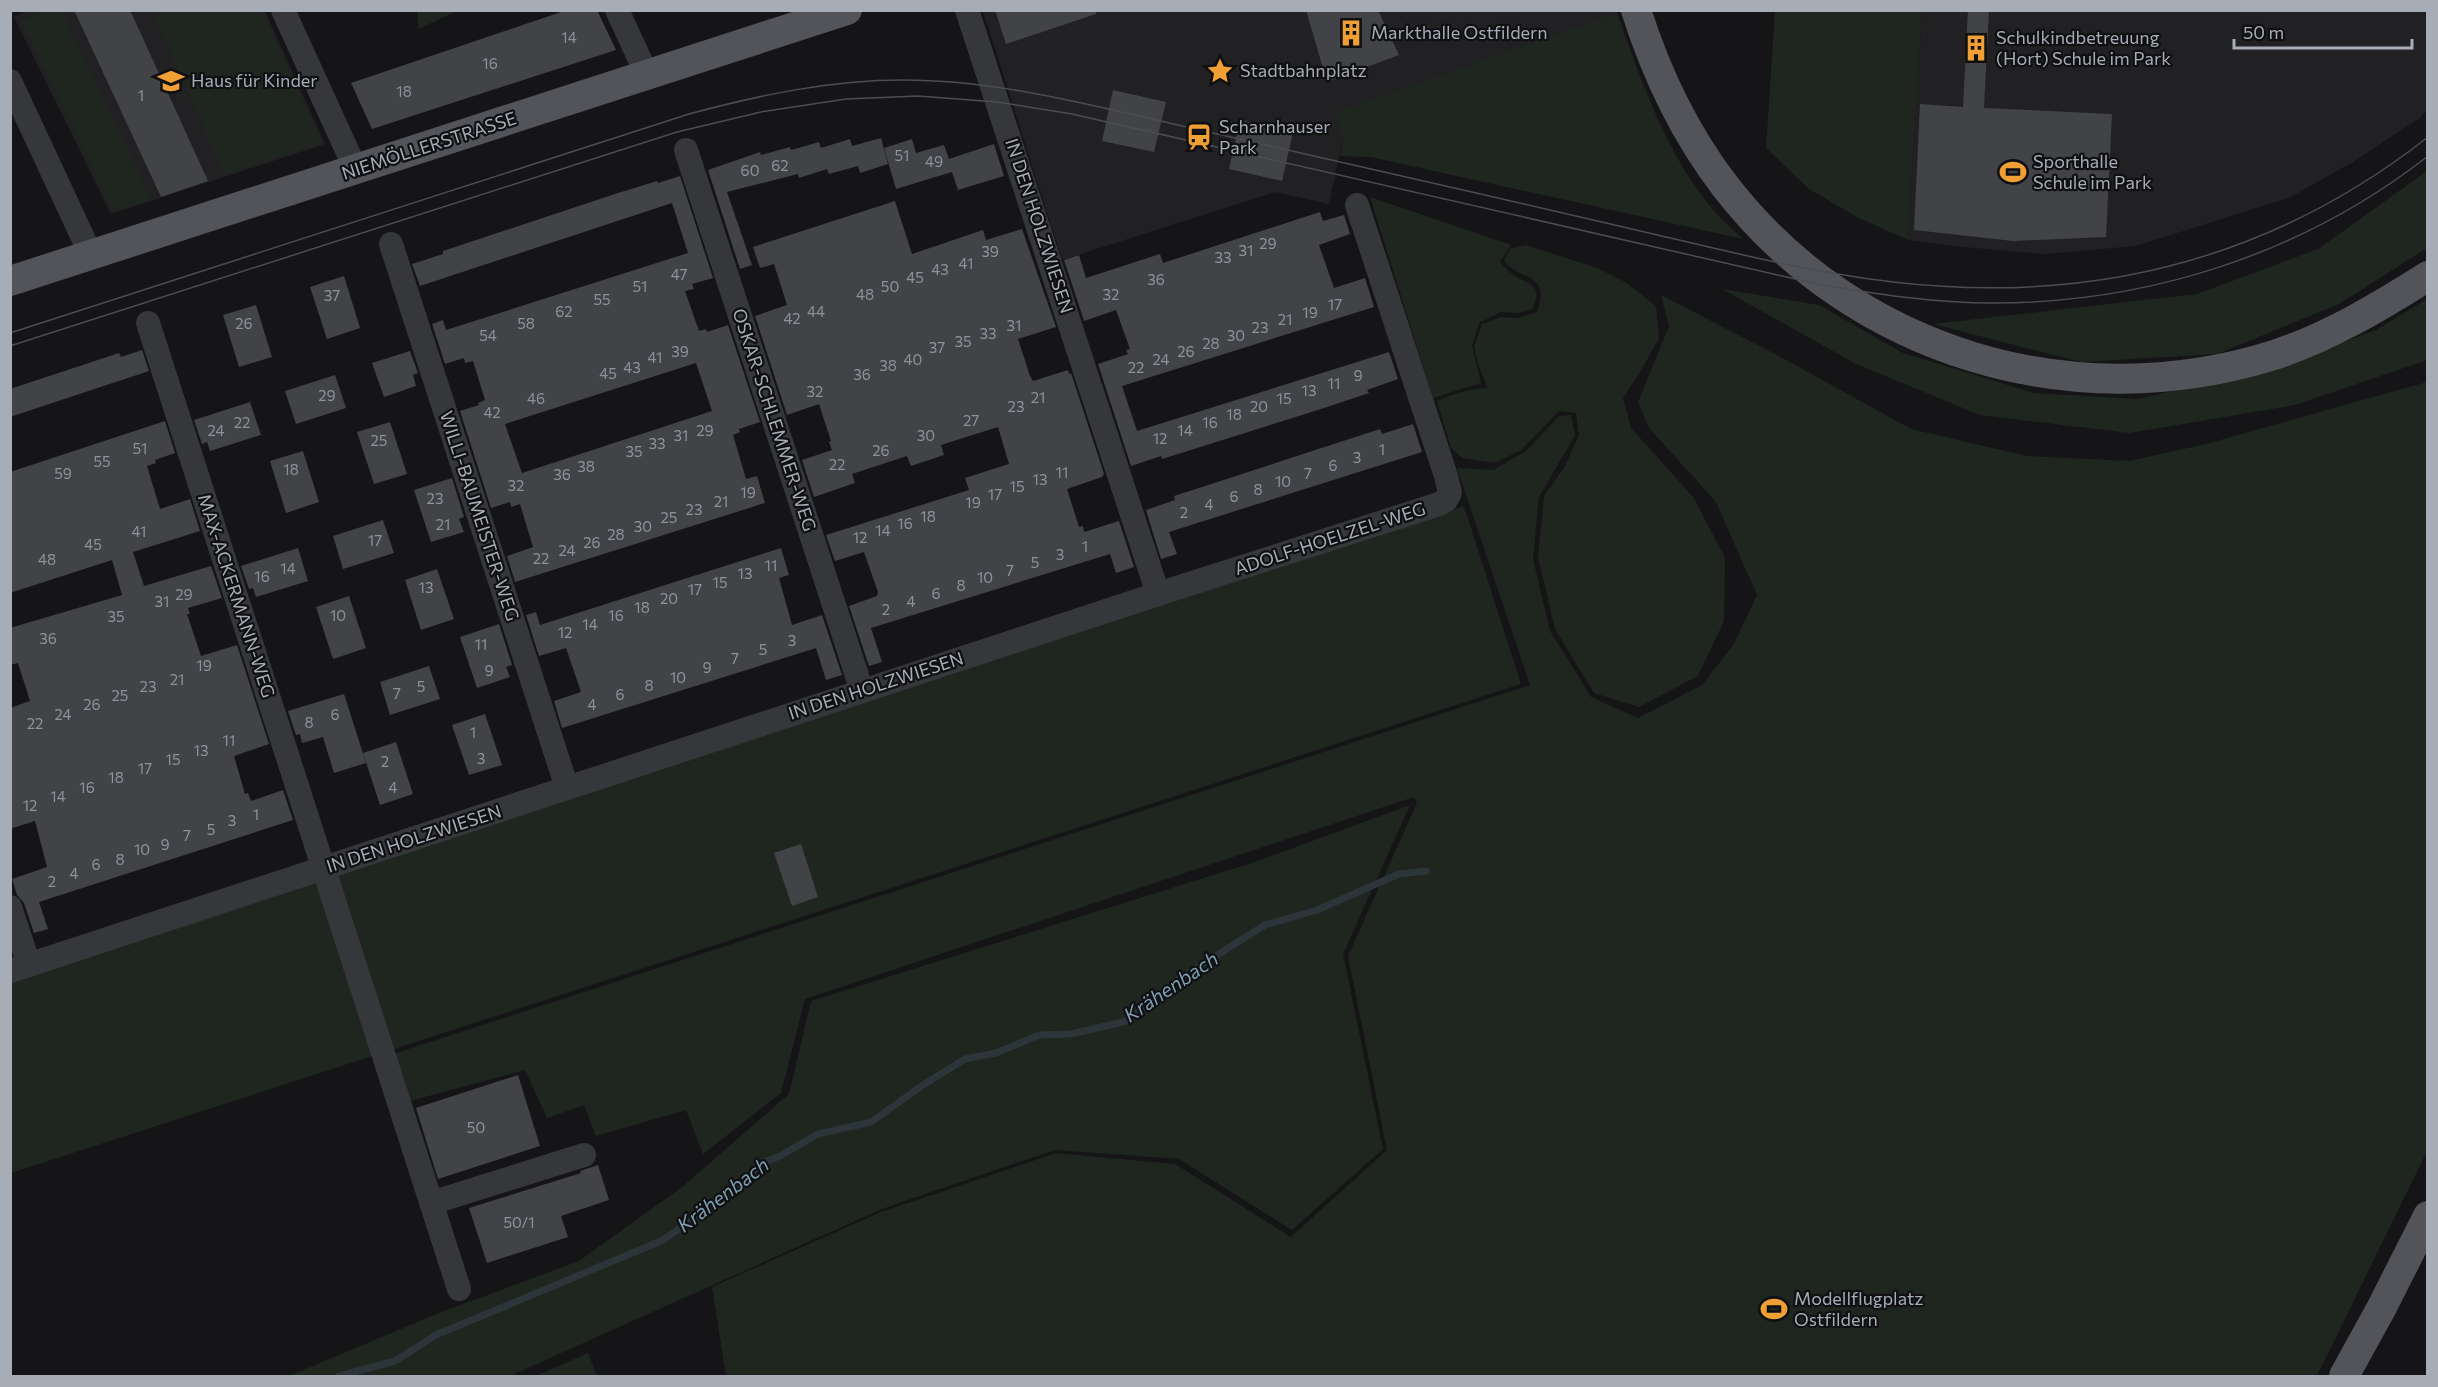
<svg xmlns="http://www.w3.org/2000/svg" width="2438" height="1387" font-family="Commissioner,sans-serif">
	<rect width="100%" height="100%" fill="#151517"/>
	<g fill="#212123">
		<polygon points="28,10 265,11 325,144 111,214 14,17"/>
		<polygon points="1616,10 1622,26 1340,125 1343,137 1329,204 1275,192 1062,260 983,11"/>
		<polygon points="1922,11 2427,11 2427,109 2420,118 2353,162 2291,197 2136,246 2045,254 1963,247 1908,240"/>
	</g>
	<g fill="#1f261f">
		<polygon points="45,10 62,11 151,199 112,211 22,21"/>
		<polygon points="417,10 456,10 456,11 419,29"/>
		<polygon points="163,11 262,11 322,142 224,174 155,19"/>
		<polygon points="1775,11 1922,11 1908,240 1857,217 1809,189 1766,148"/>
		<path d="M 1617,13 C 1642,82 1667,158 1717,214 C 1725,223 1735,231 1743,239 L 1371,157 L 1340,156 L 1343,137 L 1335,113 Z"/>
		<polygon points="2427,171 2427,248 2339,304 2217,354 2081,362 1933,324 2197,294 2318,249"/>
		<path d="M 1370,197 L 1511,245 L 1500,262 C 1504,266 1507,270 1511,273 C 1527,285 1545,284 1532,309 L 1519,313 L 1501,312 L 1479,323 L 1472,346 L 1481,383 L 1433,398 Z"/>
		<path d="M 1526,245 L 1597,268 L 1625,282 L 1656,306 L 1659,338 L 1639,374 L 1623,398 L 1631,428 L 1694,498 L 1725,558 L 1724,621 L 1698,676 L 1639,707 L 1594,693 L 1555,629 L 1538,557 L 1544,496 L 1565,466 L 1579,435 L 1576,413 L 1559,411 L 1521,450 L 1495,463 L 1462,458 L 1451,448 L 1437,401 C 1454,393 1469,389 1488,388 L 1479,367 L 1474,347 L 1482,324 L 1501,317 L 1518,318 L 1537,312 C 1551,272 1522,282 1504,261 L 1510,249 Z"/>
		<polygon points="1722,289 1819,305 1903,353 2034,393 2138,399 2277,367 2376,330 2427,299 2427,360 2295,405 2129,433 1980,415 1856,364"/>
		<polygon points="1661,295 1777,355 1911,429 2027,456 2129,461 2206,444 2427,382 2427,1151 2317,1376 726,1376 712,1287 881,1212 1056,1153 1175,1164 1291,1237 1387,1150 1348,956 1417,803 1414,797 805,999 781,1093 703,1154 686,1110 596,1136 584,1105 547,1118 525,1070 410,1101 390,1055 1530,685 1457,468 1493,470 1526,451 1559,416 1571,415 1575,435 1539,497 1533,559 1550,631 1591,697 1638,718 1702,685 1734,644 1757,595 1716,502 1649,428 1638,402 1669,326"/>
		<polygon points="1464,506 1521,684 11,1173 10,979"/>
		<polygon points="1410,805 1343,954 1383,1149 1292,1230 1179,1159 1055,1150 882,1209 510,1376 289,1376 439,1313 579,1261 681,1188 789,1094 811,1001 1255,862"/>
		<polygon points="588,1353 597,1376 536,1376"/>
	</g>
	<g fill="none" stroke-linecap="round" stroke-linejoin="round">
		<polyline stroke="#2b353a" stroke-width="7" points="339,1376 395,1361 436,1335 661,1241 719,1203 762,1163 780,1156 818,1134 871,1122 923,1085 965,1059 996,1053 1039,1035 1071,1034 1127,1021 1176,981 1265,925 1317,910 1399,874 1426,871"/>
	</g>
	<g fill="#414347" fill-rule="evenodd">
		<polygon points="74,10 130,10 208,181 161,197"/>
		<polygon points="567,10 597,10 616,50 372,129 351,83"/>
		<polygon points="995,10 1096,10 1096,14 1006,44"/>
		<polygon points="1306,10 1378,10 1399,55 1327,82"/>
		<polygon points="1968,10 1989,10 1984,108 2112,114 2106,237 2013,241 1914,230 1920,104 1963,107"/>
		<polygon points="1113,90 1166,102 1154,152 1102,141"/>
		<polygon points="1240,120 1293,132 1282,181 1229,169"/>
		<polygon points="881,138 888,164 860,173 858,166 829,174 827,169 799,178 798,174 727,192 752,265 740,269 708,170 760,152 761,155 790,147 791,150 819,142 821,148 850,139 852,146"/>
		<polygon points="912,139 916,153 944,145 949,159 994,144 1004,176 958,190 952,172 896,189 884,148"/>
		<path d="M 680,176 L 713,278 L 692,284 L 694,289 L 685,291 L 699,331 L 706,329 L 707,332 L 728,325 L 760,422 L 739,429 L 740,432 L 733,435 L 746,479 L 757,476 L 765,503 L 515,582 L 507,556 L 533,547 L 520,504 L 511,507 L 510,502 L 491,508 L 460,411 L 479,405 L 478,403 L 485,400 L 473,361 L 465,363 L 464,358 L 445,364 L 432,324 L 443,320 L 446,330 L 688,253 L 672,203 L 420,286 L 412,264 L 443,254 L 443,251 L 618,193 L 657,181 L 658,183 ZM 696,363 L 712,411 L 522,473 L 505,424 Z"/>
		<polygon points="895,201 912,254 983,230 986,240 1022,229 1056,327 1018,339 1030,376 1033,381 1068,370 1069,374 1071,373 1104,474 1102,477 1067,489 1079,527 1083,526 1084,532 1119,521 1134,567 1116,573 1110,554 871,628 882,662 869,666 849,606 877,596 878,592 864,552 835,561 826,535 969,490 965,478 1009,464 998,427 941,445 944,455 911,466 907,456 852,474 855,483 814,497 802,460 832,450 829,442 831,441 819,404 787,415 755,316 787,305 774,264 760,268 753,247"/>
		<polygon points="1320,212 1323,221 1344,215 1350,234 1319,245 1334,288 1365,278 1374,307 1122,386 1137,431 1389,352 1398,379 1367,390 1369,393 1318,410 1162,459 1161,456 1131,466 1098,364 1128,354 1126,350 1130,349 1116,310 1084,321 1064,260 1079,255 1086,278 1160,254 1163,263"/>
		<polygon points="344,276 360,328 327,339 310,287"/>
		<polygon points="256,305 272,357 239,367 223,315"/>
		<polygon points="142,350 149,371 10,417 10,389 119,353 121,357"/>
		<polygon points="410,351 418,373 413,375 416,386 384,397 372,363"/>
		<polygon points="335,375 346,408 296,424 285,391"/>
		<polygon points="250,402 261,435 210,451 207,442 202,444 194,420"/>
		<polygon points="165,421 175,453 155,460 156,463 147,466 160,509 190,499 200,531 133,552 144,586 211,566 222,598 188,608 190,614 187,614 201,656 237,645 269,744 234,756 245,794 248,793 251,801 283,790 293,820 39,902 48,929 34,933 24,903 17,895 12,879 47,867 35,821 10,829 10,708 30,701 18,663 10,665 10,628 122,595 112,560 10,593 10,472"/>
		<polygon points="390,422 407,474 374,484 357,432"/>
		<polygon points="1413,424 1422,452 1169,532 1177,554 1161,559 1146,510 1175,500 1174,496 1199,488 1380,429 1382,434"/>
		<polygon points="303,451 319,502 286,513 270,461"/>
		<polygon points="452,478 464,517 459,519 464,532 431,542 414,490"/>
		<polygon points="383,520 394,553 343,569 333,536"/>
		<polygon points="298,548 308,581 256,597 253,588 249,589 241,566"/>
		<polygon points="781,548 789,575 779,578 792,625 822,615 842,675 826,680 816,648 562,728 554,701 581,692 566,648 539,656 526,615 536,612 540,625"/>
		<polygon points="437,569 454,619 421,630 405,580"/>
		<polygon points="349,596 366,648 333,659 316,607"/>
		<polygon points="499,624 512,665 506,667 510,677 477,688 460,637"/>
		<polygon points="429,666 440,699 390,715 380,682"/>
		<polygon points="344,694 366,763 334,773 323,737 302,743 300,734 296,735 288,711"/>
		<polygon points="485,714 502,765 469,775 452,725"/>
		<polygon points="396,742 413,794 380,805 363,753"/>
		<polygon points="801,844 818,897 792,906 774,853"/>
		<polygon points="518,1075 540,1146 438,1179 416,1108"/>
		<polygon points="598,1165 609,1200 561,1216 568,1237 487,1263 469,1208 581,1173 580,1171"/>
	</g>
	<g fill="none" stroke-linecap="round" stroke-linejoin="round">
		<g stroke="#36373b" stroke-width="24">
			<polyline points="283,10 356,170"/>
			<polyline points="617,10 647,75"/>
			<polyline points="967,10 1158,594"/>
			<polyline points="10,81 91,255"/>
			<polyline points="686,150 862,691"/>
			<polyline points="391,244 567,788"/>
			<polyline points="148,323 459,1289"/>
			<polyline points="10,907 29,965"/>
			<polyline points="10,971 1158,594 1439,504 1446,500 1450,493 1446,476 1357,205"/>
			<polyline points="431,1203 584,1155"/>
		</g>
		<g stroke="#52545a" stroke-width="30">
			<path d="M 1636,10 C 1656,73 1685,134 1725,186 C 1854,353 2073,418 2274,355 C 2329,337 2379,307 2428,276"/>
			<polyline points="10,281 847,10"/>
			<polyline points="2344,1376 2382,1307 2428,1216"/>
		</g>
		<g stroke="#4b4d52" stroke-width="1.5">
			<path d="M 10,333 L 689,114 C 760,95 830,80 903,80 C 1000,80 1094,106 1187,127 C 1332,159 1475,193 1619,226 C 1710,247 1801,271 1893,282 C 2091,305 2270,261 2428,137"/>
			<path d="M 10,346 L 677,132 L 761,112 L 846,99 L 918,96 L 997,102 L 1072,114 L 1817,284 C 1875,294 1934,303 1993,303 C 2150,303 2304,253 2428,156"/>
		</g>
	</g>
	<defs>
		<g id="building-bare" transform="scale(2.07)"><path d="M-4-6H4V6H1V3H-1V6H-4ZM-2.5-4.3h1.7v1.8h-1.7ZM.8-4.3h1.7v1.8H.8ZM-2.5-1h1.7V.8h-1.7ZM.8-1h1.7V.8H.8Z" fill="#ef9f34" stroke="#101012" stroke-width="2.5" paint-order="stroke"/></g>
		<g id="sight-bare" transform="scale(2.07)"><path d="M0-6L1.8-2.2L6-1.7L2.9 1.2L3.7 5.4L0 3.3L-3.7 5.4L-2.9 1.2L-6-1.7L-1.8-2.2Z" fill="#ef9f34" stroke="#101012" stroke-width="2.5" paint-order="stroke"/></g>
		<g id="school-bare" transform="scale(2.07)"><path d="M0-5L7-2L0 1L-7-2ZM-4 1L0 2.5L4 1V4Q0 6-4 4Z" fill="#ef9f34" stroke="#101012" stroke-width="2.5" paint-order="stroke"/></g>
		<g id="station-bare" transform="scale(2.07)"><path d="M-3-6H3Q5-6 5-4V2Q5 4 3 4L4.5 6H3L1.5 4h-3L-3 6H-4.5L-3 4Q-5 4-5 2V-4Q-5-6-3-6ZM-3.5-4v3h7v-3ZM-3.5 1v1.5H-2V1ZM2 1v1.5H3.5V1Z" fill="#ef9f34" stroke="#101012" stroke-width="2.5" paint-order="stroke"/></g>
		<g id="stadium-bare" transform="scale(2.07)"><path d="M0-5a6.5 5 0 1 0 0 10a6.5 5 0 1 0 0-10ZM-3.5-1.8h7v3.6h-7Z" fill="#ef9f34" stroke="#101012" stroke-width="2.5" paint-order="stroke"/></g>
	</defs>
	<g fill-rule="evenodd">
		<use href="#building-bare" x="1351" y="33"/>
		<use href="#building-bare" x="1976" y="48"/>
		<use href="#sight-bare" x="1220" y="71"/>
		<use href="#school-bare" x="171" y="81"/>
		<use href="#station-bare" x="1199" y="137"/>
		<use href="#stadium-bare" x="2013" y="172"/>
		<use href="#stadium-bare" x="1774" y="1309"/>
	</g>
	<g text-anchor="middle" stroke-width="4.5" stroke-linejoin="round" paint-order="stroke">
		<g font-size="15" fill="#8e929b">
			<text x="569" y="43">14</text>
			<text x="490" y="69">16</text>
			<text x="404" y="97">18</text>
			<text x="141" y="101">1</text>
			<text x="902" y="161">51</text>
			<text x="934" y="167">49</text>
			<text x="780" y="171">62</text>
			<text x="750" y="176">60</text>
			<text x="1268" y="249">29</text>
			<text x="1246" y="256">31</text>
			<text x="990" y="257">39</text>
			<text x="1223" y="263">33</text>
			<text x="966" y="269">41</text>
			<text x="940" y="275">43</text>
			<text x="679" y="280">47</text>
			<text x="915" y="283">45</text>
			<text x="1156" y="285">36</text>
			<text x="640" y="292">51</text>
			<text x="890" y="292">50</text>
			<text x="865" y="300">48</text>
			<text x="1111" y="300">32</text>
			<text x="332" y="301">37</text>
			<text x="602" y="305">55</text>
			<text x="1335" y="310">17</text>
			<text x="564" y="317">62</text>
			<text x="816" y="317">44</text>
			<text x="1310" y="318">19</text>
			<text x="792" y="324">42</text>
			<text x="1285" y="325">21</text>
			<text x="244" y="329">26</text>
			<text x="526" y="329">58</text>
			<text x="1014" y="331">31</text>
			<text x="1260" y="333">23</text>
			<text x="988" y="339">33</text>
			<text x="488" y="341">54</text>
			<text x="1236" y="341">30</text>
			<text x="963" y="347">35</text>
			<text x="1211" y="349">28</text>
			<text x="937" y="353">37</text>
			<text x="680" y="357">39</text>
			<text x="1186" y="357">26</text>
			<text x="655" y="363">41</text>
			<text x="913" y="365">40</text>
			<text x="1161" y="365">24</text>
			<text x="888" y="371">38</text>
			<text x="632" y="373">43</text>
			<text x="1136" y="373">22</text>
			<text x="608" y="379">45</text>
			<text x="862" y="380">36</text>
			<text x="1358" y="381">9</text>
			<text x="1334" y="389">11</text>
			<text x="1309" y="396">13</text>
			<text x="815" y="397">32</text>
			<text x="327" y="401">29</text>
			<text x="1038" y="403">21</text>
			<text x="536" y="404">46</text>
			<text x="1284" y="404">15</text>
			<text x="1016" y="412">23</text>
			<text x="1259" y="412">20</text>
			<text x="492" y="418">42</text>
			<text x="1234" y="420">18</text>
			<text x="971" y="426">27</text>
			<text x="242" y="428">22</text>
			<text x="1210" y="428">16</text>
			<text x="216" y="436">24</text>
			<text x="705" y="436">29</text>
			<text x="1185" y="436">14</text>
			<text x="681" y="441">31</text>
			<text x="926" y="441">30</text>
			<text x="1160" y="444">12</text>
			<text x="379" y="446">25</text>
			<text x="657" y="449">33</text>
			<text x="140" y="454">51</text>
			<text x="1382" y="455">1</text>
			<text x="881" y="456">26</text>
			<text x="634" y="457">35</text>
			<text x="1357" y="463">3</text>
			<text x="102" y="467">55</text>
			<text x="837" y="470">22</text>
			<text x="1333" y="471">6</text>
			<text x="586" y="472">38</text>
			<text x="291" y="475">18</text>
			<text x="1062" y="478">11</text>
			<text x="63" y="479">59</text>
			<text x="1308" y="479">7</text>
			<text x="562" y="480">36</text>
			<text x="1040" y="485">13</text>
			<text x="1283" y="487">10</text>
			<text x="516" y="491">32</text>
			<text x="1017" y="492">15</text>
			<text x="1258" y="495">8</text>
			<text x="748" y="498">19</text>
			<text x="995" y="500">17</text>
			<text x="1234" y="502">6</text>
			<text x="435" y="504">23</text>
			<text x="721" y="507">21</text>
			<text x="973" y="508">19</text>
			<text x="1209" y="510">4</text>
			<text x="694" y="515">23</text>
			<text x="1184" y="518">2</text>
			<text x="928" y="522">18</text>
			<text x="669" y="523">25</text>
			<text x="905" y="529">16</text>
			<text x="443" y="530">21</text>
			<text x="643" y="532">30</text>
			<text x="883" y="536">14</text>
			<text x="139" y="537">41</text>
			<text x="616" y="540">28</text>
			<text x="860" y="543">12</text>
			<text x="375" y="546">17</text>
			<text x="592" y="548">26</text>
			<text x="93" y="550">45</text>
			<text x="1085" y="552">1</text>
			<text x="567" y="556">24</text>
			<text x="1060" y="560">3</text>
			<text x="541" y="564">22</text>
			<text x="47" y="565">48</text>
			<text x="1035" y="568">5</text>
			<text x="771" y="571">11</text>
			<text x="288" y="574">14</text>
			<text x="1010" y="576">7</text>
			<text x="745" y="579">13</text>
			<text x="262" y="582">16</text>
			<text x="985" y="583">10</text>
			<text x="720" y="588">15</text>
			<text x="961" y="591">8</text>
			<text x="426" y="593">13</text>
			<text x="695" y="595">17</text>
			<text x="936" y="599">6</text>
			<text x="184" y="600">29</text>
			<text x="669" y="604">20</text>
			<text x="162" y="607">31</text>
			<text x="911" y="607">4</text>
			<text x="642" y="613">18</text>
			<text x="886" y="615">2</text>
			<text x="338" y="621">10</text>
			<text x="616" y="621">16</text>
			<text x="116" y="622">35</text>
			<text x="590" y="630">14</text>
			<text x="565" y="638">12</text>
			<text x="48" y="644">36</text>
			<text x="792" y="646">3</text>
			<text x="481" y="650">11</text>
			<text x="763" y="655">5</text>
			<text x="735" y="664">7</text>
			<text x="204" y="671">19</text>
			<text x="707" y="673">9</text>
			<text x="489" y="676">9</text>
			<text x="678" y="683">10</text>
			<text x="177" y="685">21</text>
			<text x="649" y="691">8</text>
			<text x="148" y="692">23</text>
			<text x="421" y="692">5</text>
			<text x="397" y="699">7</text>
			<text x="620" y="700">6</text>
			<text x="120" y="701">25</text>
			<text x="92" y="710">26</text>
			<text x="592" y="710">4</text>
			<text x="63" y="720">24</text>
			<text x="335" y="720">6</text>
			<text x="309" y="728">8</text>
			<text x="35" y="729">22</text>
			<text x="473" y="738">1</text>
			<text x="229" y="746">11</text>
			<text x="201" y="756">13</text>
			<text x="481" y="764">3</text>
			<text x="173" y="765">15</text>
			<text x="385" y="767">2</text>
			<text x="145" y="774">17</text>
			<text x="116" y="783">18</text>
			<text x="87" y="793">16</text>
			<text x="393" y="793">4</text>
			<text x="58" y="802">14</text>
			<text x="30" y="811">12</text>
			<text x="256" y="820">1</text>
			<text x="232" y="826">3</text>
			<text x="211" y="835">5</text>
			<text x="187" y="841">7</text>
			<text x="165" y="850">9</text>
			<text x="142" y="855">10</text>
			<text x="120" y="865">8</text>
			<text x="96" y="870">6</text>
			<text x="74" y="879">4</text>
			<text x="52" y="887">2</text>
			<text x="476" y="1133">50</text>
			<text x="519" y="1228">50/1</text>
		</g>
		<g font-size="18" fill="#a7adb7" stroke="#101012" text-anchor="start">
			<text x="1371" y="39">Markthalle Ostfildern</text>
			<text x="1996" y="44">Schulkindbetreuung<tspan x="1996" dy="21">(Hort) Schule im Park</tspan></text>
			<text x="1240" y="77">Stadtbahnplatz</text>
			<text x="191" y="87">Haus für Kinder</text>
			<text x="1219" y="133">Scharnhauser<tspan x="1219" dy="21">Park</tspan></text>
			<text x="2033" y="168">Sporthalle<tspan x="2033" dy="21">Schule im Park</tspan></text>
			<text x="1794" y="1305">Modellflugplatz<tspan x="1794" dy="21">Ostfildern</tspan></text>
		</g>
		<g font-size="18" fill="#a7adb7" stroke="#101012">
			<text transform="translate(429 146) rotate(-18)" y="6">NIEMÖLLERSTRASSE</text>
			<text transform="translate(1039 226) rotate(72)" y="6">IN DEN HOLZWIESEN</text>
			<text transform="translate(774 420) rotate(72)" y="6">OSKAR-SCHLEMMER-WEG</text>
			<text transform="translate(479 516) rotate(72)" y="6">WILLI-BAUMEISTER-WEG</text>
			<text transform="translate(1330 539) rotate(-18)" y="6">ADOLF-HOELZEL-WEG</text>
			<text transform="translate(236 596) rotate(72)" y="6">MAX-ACKERMANN-WEG</text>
			<text transform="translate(876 686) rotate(-18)" y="6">IN DEN HOLZWIESEN</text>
			<text transform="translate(414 839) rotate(-18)" y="6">IN DEN HOLZWIESEN</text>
		</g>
		<g font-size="20" font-style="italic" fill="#7e9eb1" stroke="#101012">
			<text transform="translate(1171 987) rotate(-34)" y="7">Krähenbach</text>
			<text transform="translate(723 1195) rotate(-37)" y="7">Krähenbach</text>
		</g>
	</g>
	<rect width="2438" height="1387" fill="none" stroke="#a7adb7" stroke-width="24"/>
	<path d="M2234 39v9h178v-9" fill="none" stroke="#a7adb7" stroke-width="3"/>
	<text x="2243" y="39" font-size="18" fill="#a7adb7" stroke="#101012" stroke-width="4.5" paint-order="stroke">50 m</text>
</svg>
